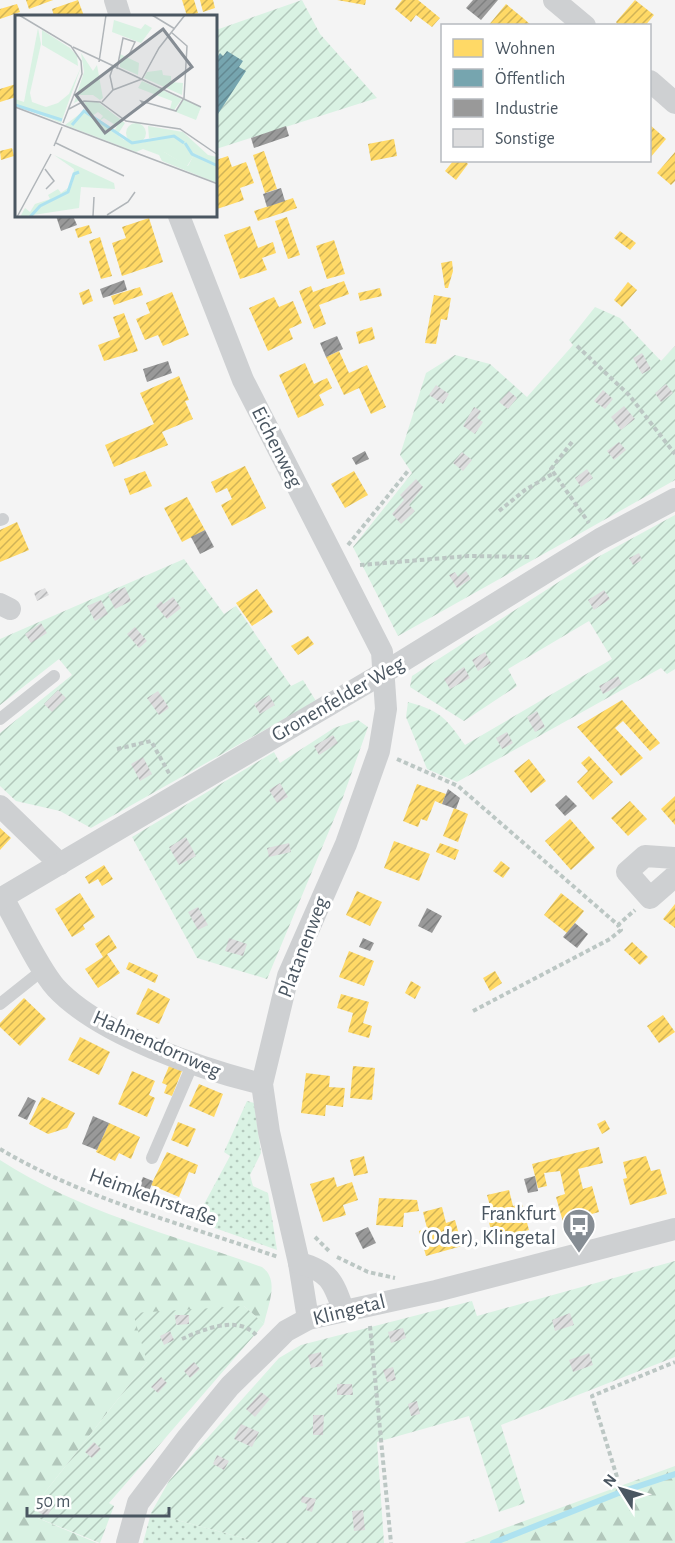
<svg xmlns="http://www.w3.org/2000/svg" width="675" height="1543" font-family="'Alegreya Sans',sans-serif">
	<style>
		.grass { fill: url(#grass-dots) }
		.forest { fill: url(#forest-firs) }
		.garden { fill: url(#garden-furrows) }
		.homes { fill: url(#homes-hatch) }
		.public { fill: url(#public-hatch) }
		.industry { fill: url(#industry-hatch) }
		.lines { fill: none; stroke-linecap: round; stroke-linejoin: round }
		.stream { stroke: #aee2f0; stroke-width: 6 }
		.building { fill: url(#building-hatch) }
		.path { stroke: #bcc7c4; stroke-width: 4; stroke-dasharray: 4.5 3; stroke-linecap: butt }
		.service { stroke: #ced0d2; stroke-width: 12 }
		.minor { stroke: #ced0d2; stroke-width: 22 }
		.labels { text-anchor: middle; dominant-baseline: central; stroke-width: 6; stroke-linejoin: round; paint-order: stroke }
		.street-label { font-size: 21px; fill: #4a5661; stroke: #fff }
		.poi-label { font-size: 21px; fill: #4a5661; stroke: #fff; text-anchor: end }
		.inset-river { fill: none; stroke: #aee2f0; stroke-width: 3 }
		.inset-road { fill: none; stroke: #b0b5b9; stroke-width: 1.5 }
		.view { fill: #868d94; fill-opacity: 0.15; stroke: #868d94; stroke-width: 3 }
		.inset-edge { fill: none; stroke: #4a5661; stroke-width: 3 }
	</style>
	<defs>
		<pattern id="grass-dots" width="8" height="8" patternUnits="userSpaceOnUse" patternTransform="scale(1.5)"><rect width="8" height="8" fill="#d9f2e3"/><path d="M2 2h.1M6 6h.1" fill="none" stroke="#b2c7bb" stroke-width="1.8" stroke-linecap="round"/></pattern>
		<pattern id="forest-firs" width="22" height="20" patternUnits="userSpaceOnUse" patternTransform="scale(1.5)"><rect width="22" height="20" fill="#d9f2e3"/><path d="M5 1l3.5 6h-7zM16 11l3.5 6h-7z" fill="#b2c7bb"/></pattern>
		<pattern id="garden-furrows" width="10" height="10" patternUnits="userSpaceOnUse" patternTransform="scale(1.5)"><rect width="10" height="10" fill="#d9f2e3"/><path d="M-1 1l2-2M0 10L10 0M9 11l2-2" fill="none" stroke="#b2c7bb"/></pattern>
		<pattern id="homes-hatch" width="6" height="6" patternUnits="userSpaceOnUse" patternTransform="scale(1.5)"><rect width="6" height="6" fill="#ffd966"/><path d="M-1 1l2-2M0 6l6-6M5 7l2-2" fill="none" stroke="#d0b357"/></pattern>
		<pattern id="public-hatch" width="6" height="6" patternUnits="userSpaceOnUse" patternTransform="scale(1.5)"><rect width="6" height="6" fill="#76a5af"/><path d="M-1 1l2-2M0 6l6-6M5 7l2-2" fill="none" stroke="#638992"/></pattern>
		<pattern id="industry-hatch" width="6" height="6" patternUnits="userSpaceOnUse" patternTransform="scale(1.5)"><rect width="6" height="6" fill="#999"/><path d="M-1 1l2-2M0 6l6-6M5 7l2-2" fill="none" stroke="#7f8080"/></pattern>
		<pattern id="building-hatch" width="6" height="6" patternUnits="userSpaceOnUse" patternTransform="scale(1.5)"><rect width="6" height="6" fill="#ddddde"/><path d="M-1 1l2-2M0 6l6-6M5 7l2-2" fill="none" stroke="#b5b6b7"/></pattern>
	</defs>
	<rect width="100%" height="100%" fill="#f4f4f4"/>
	<g class="grass">
		<polygon points="247,1101 254,1103 261,1153 250,1175 253,1186 268,1193 277,1250 195,1221 230,1156 224,1152"/>
		<polygon points="151,1513 262,1543 143,1543"/>
	</g>
	<g class="forest">
		<path d="M 0,1160 C 78,1211 175,1236 262,1267 C 280,1280 268,1305 264,1324 L 244,1306 L 147,1362 L 28,1514 L 97,1543 L 0,1543 Z"/>
		<polygon points="675,1466 675,1543 464,1543"/>
	</g>
	<g class="garden">
		<polygon points="302,0 320,34 377,98 216,149 216,30"/>
		<polygon points="595,307 620,318 661,361 675,346 675,480 398,636 353,547 412,473 400,455 426,373 455,355 490,364 527,397 573,345 569,340"/>
		<path d="M 675,515 L 675,669 L 667,674 L 661,668 L 457,782 L 427,769 L 406,717 L 408,702 C 441,711 446,718 465,745 L 612,659 L 589,621 L 508,669 L 517,686 L 464,721 L 410,687 L 412,676 L 596,558 Z"/>
		<polygon points="184,559 224,614 236,606 291,686 303,680 316,701 91,828 60,811 16,801 0,786 0,733 72,675 59,659 0,705 0,639"/>
		<polygon points="358,720 368,727 342,800 267,979 197,958 132,837 274,752 280,763 334,728"/>
		<polygon points="675,1261 675,1357 501,1425 525,1503 499,1512 469,1416 377,1442 384,1543 262,1543 151,1513 169,1481 279,1358 301,1345 472,1301 477,1316"/>
		<polygon points="244,1306 264,1324 109,1503 114,1506 100,1543 28,1514 147,1362 133,1313"/>
	</g>
	<g class="homes">
		<polygon points="26,0 53,0 29,9"/>
		<polygon points="78,0 84,16 54,16 52,9"/>
		<polygon points="182,0 194,0 198,13 187,16"/>
		<polygon points="200,0 213,0 215,8 203,12"/>
		<polygon points="337,0 366,0 365,5"/>
		<polygon points="402,0 418,0 440,18 432,27 416,15 411,22 395,9"/>
		<polygon points="635,0 654,15 645,26 619,26 616,22"/>
		<polygon points="17,4 20,12 0,19 0,9"/>
		<polygon points="506,4 523,18 532,26 488,26"/>
		<polygon points="16,84 16,97 0,102 0,89"/>
		<polygon points="650,125 666,139 650,158"/>
		<polygon points="394,139 397,156 371,161 368,144"/>
		<polygon points="12,148 14,156 1,160 0,151"/>
		<polygon points="264,151 277,189 265,193 253,155"/>
		<polygon points="675,152 675,181 671,185 657,173"/>
		<polygon points="228,156 232,167 246,162 254,183 240,188 244,200 217,209 216,160"/>
		<polygon points="454,160 464,160 468,164 456,180 445,171"/>
		<polygon points="293,198 297,208 258,221 254,211"/>
		<polygon points="287,217 300,255 288,259 275,221"/>
		<polygon points="149,218 163,262 122,276 112,243 126,238 122,227"/>
		<polygon points="89,225 92,233 78,238 75,229"/>
		<polygon points="250,226 258,248 273,242 276,253 262,258 267,270 240,279 224,235"/>
		<polygon points="620,231 636,243 630,250 614,238"/>
		<polygon points="100,237 112,276 101,279 89,241"/>
		<polygon points="334,240 345,274 327,279 316,246"/>
		<polygon points="452,261 453,271 448,288 445,288 441,263"/>
		<polygon points="344,281 349,294 319,305 326,324 314,329 299,291 311,286 313,292"/>
		<polygon points="628,282 637,290 622,307 614,300"/>
		<polygon points="140,287 143,295 114,305 111,296"/>
		<polygon points="380,288 382,296 360,301 358,293"/>
		<polygon points="89,289 93,301 83,305 79,293"/>
		<polygon points="172,292 189,335 163,346 158,335 145,340 136,319 150,313 146,303"/>
		<polygon points="434,295 451,298 447,320 441,319 436,344 425,343"/>
		<polygon points="274,297 279,307 293,301 302,323 289,329 293,339 268,351 249,308"/>
		<polygon points="124,313 138,351 104,361 98,345 120,337 113,317"/>
		<polygon points="372,327 375,339 359,344 356,332"/>
		<polygon points="339,351 349,373 367,365 386,407 371,414 359,388 344,395 326,357"/>
		<polygon points="305,363 314,384 327,378 332,388 319,395 324,405 298,418 279,375"/>
		<polygon points="179,376 189,400 185,401 193,419 162,432 168,445 114,467 105,445 154,424 140,393"/>
		<polygon points="245,466 266,508 232,526 221,505 232,499 227,488 216,493 211,482"/>
		<polygon points="145,471 152,486 130,495 124,479"/>
		<polygon points="354,471 368,495 345,508 331,484"/>
		<polygon points="187,497 205,530 182,542 164,508"/>
		<polygon points="17,522 29,550 0,562 0,530"/>
		<polygon points="257,589 273,612 252,626 236,603"/>
		<polygon points="308,636 314,644 298,655 291,646"/>
		<polygon points="622,700 660,743 650,751 623,721 615,728 643,758 621,776 577,727"/>
		<polygon points="589,756 613,782 593,800 577,782 588,771 581,763"/>
		<polygon points="529,759 546,781 531,793 514,771"/>
		<polygon points="417,784 446,794 442,804 435,801 427,821 421,819 418,827 403,821"/>
		<polygon points="675,796 675,825 661,809"/>
		<polygon points="630,801 647,819 628,836 611,818"/>
		<polygon points="454,808 468,814 458,842 443,836"/>
		<polygon points="570,819 595,848 571,870 545,841"/>
		<polygon points="0,828 11,838 0,850"/>
		<polygon points="394,841 430,854 419,881 384,868"/>
		<polygon points="440,843 459,850 455,860 436,852"/>
		<polygon points="501,861 510,868 503,878 493,871"/>
		<polygon points="104,865 113,879 102,886 98,879 89,884 85,877"/>
		<polygon points="357,891 382,902 370,926 346,915"/>
		<polygon points="80,893 95,917 83,925 85,929 72,937 55,909"/>
		<polygon points="561,893 584,911 567,933 544,915"/>
		<polygon points="675,904 675,928 663,919"/>
		<polygon points="109,935 117,948 107,954 120,973 98,988 85,969 103,957 95,944"/>
		<polygon points="632,942 648,957 640,965 624,950"/>
		<polygon points="349,951 374,961 364,986 339,977"/>
		<polygon points="129,962 158,975 155,983 126,969"/>
		<polygon points="495,971 502,983 490,991 483,978"/>
		<polygon points="411,981 421,987 415,999 405,993"/>
		<polygon points="148,988 170,999 159,1024 136,1014"/>
		<polygon points="341,994 369,1002 363,1023 372,1026 369,1038 348,1032 353,1013 337,1008"/>
		<polygon points="24,998 46,1019 20,1046 0,1027 0,1023"/>
		<polygon points="663,1015 675,1032 659,1043 647,1026"/>
		<polygon points="80,1037 110,1052 99,1075 68,1060"/>
		<polygon points="169,1066 182,1071 172,1096 164,1093 167,1085 162,1083"/>
		<polygon points="353,1066 375,1068 372,1100 350,1098"/>
		<polygon points="132,1071 155,1081 149,1095 155,1098 147,1117 118,1104"/>
		<polygon points="306,1073 330,1076 329,1087 345,1088 343,1107 326,1105 325,1116 301,1113"/>
		<polygon points="199,1084 223,1094 214,1117 189,1106"/>
		<polygon points="42,1097 75,1113 67,1128 48,1134 29,1124"/>
		<polygon points="605,1120 610,1129 602,1134 597,1124"/>
		<polygon points="178,1122 196,1129 188,1147 171,1140"/>
		<polygon points="109,1123 140,1137 131,1159 119,1153 115,1161 96,1152"/>
		<polygon points="599,1147 603,1163 578,1169 583,1189 592,1186 599,1212 563,1222 556,1197 565,1194 560,1171 544,1173 547,1186 538,1188 532,1164"/>
		<polygon points="167,1152 198,1165 195,1174 189,1172 179,1197 151,1185"/>
		<polygon points="364,1156 368,1173 354,1176 350,1160"/>
		<polygon points="646,1156 651,1171 660,1169 667,1194 630,1205 623,1179 627,1178 623,1162"/>
		<polygon points="334,1177 337,1187 352,1182 358,1200 343,1205 346,1215 323,1222 310,1184"/>
		<polygon points="509,1190 513,1206 522,1204 529,1230 493,1239 487,1214 492,1213 487,1195"/>
		<polygon points="379,1198 417,1200 419,1211 404,1213 403,1227 376,1225"/>
		<polygon points="442,1207 446,1223 455,1220 462,1246 426,1256 419,1231 427,1228 423,1212"/>
	</g>
	<polygon class="public" points="227,51 243,61 239,67 246,71 216,117 216,59 220,53 223,56"/>
	<g class="industry">
		<polygon points="473,0 498,0 481,20 466,8"/>
		<polygon points="286,126 289,136 254,148 251,138"/>
		<polygon points="281,188 285,201 267,207 263,194"/>
		<polygon points="56,216 73,216 77,225 61,231"/>
		<polygon points="124,280 127,290 103,298 100,289"/>
		<polygon points="337,336 343,349 326,357 320,343"/>
		<polygon points="168,361 172,373 147,382 143,369"/>
		<polygon points="365,451 369,459 356,465 352,458"/>
		<polygon points="205,530 214,547 200,554 191,537"/>
		<polygon points="448,789 460,798 456,809 442,804"/>
		<polygon points="566,795 577,806 565,816 555,805"/>
		<polygon points="427,908 442,916 432,933 418,926"/>
		<polygon points="575,923 588,934 577,948 563,937"/>
		<polygon points="363,938 374,943 370,951 359,947"/>
		<polygon points="28,1097 36,1101 27,1120 18,1116"/>
		<polygon points="93,1116 109,1123 97,1150 82,1144"/>
		<polygon points="535,1176 538,1191 528,1193 524,1179"/>
		<polygon points="143,1177 153,1181 146,1199 136,1195"/>
		<polygon points="368,1227 376,1243 363,1249 355,1233"/>
	</g>
	<g class="lines">
		<polyline class="stream" points="493,1543 621,1492 675,1474"/>
	</g>
	<g class="building">
		<polygon points="642,353 651,369 642,374 633,358"/>
		<polygon points="666,384 673,393 661,402 655,393"/>
		<polygon points="436,385 449,394 443,404 429,395"/>
		<polygon points="603,390 613,399 605,409 594,401"/>
		<polygon points="509,391 517,398 508,409 499,402"/>
		<polygon points="624,406 635,419 621,430 611,417"/>
		<polygon points="474,407 481,411 477,418 483,422 475,434 463,426"/>
		<polygon points="619,442 626,450 614,460 607,451"/>
		<polygon points="462,452 472,460 463,471 453,463"/>
		<polygon points="587,469 593,478 581,487 575,478"/>
		<polygon points="416,479 423,487 409,505 415,511 401,524 392,514 404,500 400,495"/>
		<polygon points="639,553 642,560 633,565 629,558"/>
		<polygon points="466,571 471,579 457,588 449,575 455,572 458,577"/>
		<polygon points="125,587 131,601 115,609 108,595"/>
		<polygon points="45,588 49,595 37,601 34,593"/>
		<polygon points="604,590 610,599 594,610 588,600"/>
		<polygon points="173,597 181,608 167,619 156,606 161,601 163,604"/>
		<polygon points="101,600 108,614 95,621 87,606"/>
		<polygon points="41,623 47,633 31,643 25,634"/>
		<polygon points="135,627 147,641 139,648 127,634"/>
		<polygon points="485,652 491,663 478,671 472,660"/>
		<polygon points="464,667 470,678 450,689 444,679"/>
		<polygon points="618,676 622,684 603,694 599,686"/>
		<polygon points="58,690 66,698 52,712 44,704"/>
		<polygon points="158,691 169,708 159,715 147,698"/>
		<polygon points="269,695 275,705 260,714 254,704"/>
		<polygon points="537,711 545,727 535,732 527,717"/>
		<polygon points="507,732 513,743 502,749 496,738"/>
		<polygon points="333,735 338,743 319,755 314,746"/>
		<polygon points="143,757 152,774 140,781 131,764"/>
		<polygon points="280,783 288,797 277,803 269,790"/>
		<polygon points="186,837 196,856 179,865 169,847"/>
		<polygon points="289,843 291,852 269,857 267,848"/>
		<polygon points="198,907 208,925 198,930 188,912"/>
		<polygon points="229,938 247,944 243,956 225,951"/>
		<polygon points="570,1313 574,1325 555,1331 552,1320"/>
		<polygon points="175,1315 189,1315 189,1324 176,1325"/>
		<polygon points="403,1328 406,1338 391,1343 388,1332"/>
		<polygon points="170,1331 174,1340 164,1345 160,1336"/>
		<polygon points="321,1352 323,1366 311,1368 308,1355"/>
		<polygon points="589,1353 593,1365 573,1372 569,1360"/>
		<polygon points="194,1362 200,1369 190,1378 184,1371"/>
		<polygon points="393,1367 396,1380 387,1382 383,1370"/>
		<polygon points="161,1377 167,1383 158,1393 151,1387"/>
		<polygon points="337,1384 352,1384 353,1395 337,1395"/>
		<polygon points="261,1392 270,1399 255,1417 246,1409"/>
		<polygon points="417,1401 420,1414 411,1416 408,1404"/>
		<polygon points="313,1415 324,1415 323,1435 313,1435"/>
		<polygon points="241,1424 259,1432 252,1447 234,1439"/>
		<polygon points="94,1442 101,1449 92,1458 85,1452"/>
		<polygon points="217,1455 229,1461 224,1470 213,1464"/>
		<polygon points="302,1496 316,1499 312,1512 306,1510 307,1504 301,1502"/>
		<polygon points="43,1503 52,1508 47,1517 38,1512"/>
		<polygon points="363,1510 365,1530 354,1531 352,1511"/>
	</g>
	<g class="lines">
		<g class="path">
			<polyline points="577,346 629,395 675,454"/>
			<polyline points="572,442 551,469 589,523"/>
			<polyline points="499,511 525,490 554,473"/>
			<polyline points="348,545 408,471"/>
			<polyline points="360,565 469,556 532,557"/>
			<polyline points="117,749 151,741 170,775"/>
			<polyline points="397,759 458,786 618,925 635,910"/>
			<polyline points="473,1011 610,939 621,930 618,925"/>
			<path d="M 0,1149 C 84,1199 186,1225 278,1257"/>
			<polyline points="315,1237 329,1251"/>
			<polyline points="337,1257 368,1272 395,1278"/>
			<polyline points="370,1326 391,1543"/>
			<path d="M 182,1339 C 204,1329 238,1315 256,1335"/>
			<polyline points="617,1477 592,1396 675,1362"/>
		</g>
		<g class="service">
			<polyline points="0,520 3,519"/>
			<polyline points="0,719 54,676"/>
			<polyline points="0,1004 44,969"/>
			<polyline points="152,1158 193,1063"/>
		</g>
		<g class="minor">
			<polyline points="115,0 120,16"/>
			<polyline points="554,0 585,26"/>
			<polyline points="650,81 675,103"/>
			<polyline points="179,216 243,380 382,652 386,709 379,751 346,844 288,976 262,1084 269,1132 299,1263 308,1319"/>
			<polyline points="0,604 10,609"/>
			<polyline points="0,806 60,864"/>
			<polyline points="675,858 645,856 627,872 650,898 675,876"/>
			<path d="M 3,898 C 17,922 39,969 56,988 C 100,1035 201,1069 262,1084"/>
			<polyline points="0,899 385,672 600,539 675,499"/>
			<path d="M 299,1263 C 329,1271 333,1281 343,1309"/>
			<polyline points="127,1543 138,1503 188,1437 230,1386 268,1349 286,1331 308,1319 436,1291 675,1229"/>
		</g>
	</g>
	<defs>
		<g id="bus-pin" transform="scale(1.725)"><path d="M0 17L-7.5 6A9.5 9.5 0 1 1 7.5 6Z" fill="#868d94" stroke="#fff"/><path d="M-5-6H5V4H4V6H2V4H-2V6H-4V4H-5ZM-3.5-4V0h7V-4ZM-3.5 1.2v1.5H-2V1.2ZM2 1.2v1.5H3.5V1.2Z" fill="#fff"/></g>
	</defs>
	<g fill-rule="evenodd">
		<use href="#bus-pin" x="579" y="1225"/>
	</g>
	<g class="labels">
		<g class="street-label">
			<text transform="translate(277 447) rotate(63)">Eichenweg</text>
			<text transform="translate(338 699) rotate(-30)">Gronenfelder Weg</text>
			<text transform="translate(303 947) rotate(-69)">Platanenweg</text>
			<text transform="translate(157 1044) rotate(24)">Hahnendornweg</text>
			<text transform="translate(153 1197) rotate(20)">Heimkehrstraße</text>
			<text transform="translate(349 1310) rotate(-14)">Klingetal</text>
		</g>
		<g class="poi-label">
			<text x="556" y="1213">Frankfurt<tspan x="556" dy="24">(Oder), Klingetal</tspan></text>
		</g>
	</g>
	<g transform="translate(15 15)">
		<rect width="202" height="202" fill="#f4f4f4"/>
		<path d="M 27,15 L 55,33 L 62,41 L 63,51 L 27,30 Z" fill="#d9f2e3"/>
		<path d="M 23,13 L 26,29 L 15,78 L 17,87 L 31,92 L 43,88 L 54,79 L 66,52 L 46,108 L 0,90 L 0,84 L 9,87 ZM 66,38 L 78,56 L 82,50 L 88,83 L 85,85 L 78,80 L 64,80 L 65,85 L 59,88 L 69,57 ZM 70,95 L 109,125 L 125,128 L 149,123 L 149,137 L 173,151 L 179,140 L 202,151 L 202,168 L 147,146 L 144,140 L 128,134 L 121,137 L 50,110 ZM 39,140 L 99,168 L 100,174 L 66,172 L 64,193 L 5,202 L 10,193 L 15,197 L 20,189 L 35,184 L 33,180 L 43,174 L 46,178 L 57,170 L 59,154 Z" fill="#d9f2e3"/>
		<path d="M 99,5 L 126,14 L 130,9 L 137,13 L 126,28 L 97,17 ZM 105,39 L 124,48 L 123,60 L 105,52 ZM 147,55 L 148,60 L 156,61 L 156,67 L 168,68 L 167,80 L 129,63 L 132,57 ZM 127,66 L 167,84 L 159,95 L 155,94 L 157,86 L 123,73 ZM 169,84 L 186,92 L 181,105 L 161,97 ZM 69,87 L 83,87 L 110,108 L 103,119 L 99,116 L 102,111 L 89,103 L 84,106 L 88,101 L 83,97 L 77,101 ZM111 118a10 10 0 1 1 20 0a10 10 0 1 1-20 0ZM 133,111 L 168,117 L 193,140 L 202,142 L 202,150 L 180,139 L 172,151 L 149,137 L 149,122 L 134,123 Z" fill="#d9f2e3"/>
		<path class="inset-river" d="M 0,90 L 47,105M 57,110 L 69,96 L 117,128 L 159,121 L 169,128M 170,128 L 177,139 L 203,151M 15,202 L 25,191 L 53,177 L 59,159 L 64,157"/>
		<path class="inset-road" d="M 4,0 L 56,31 L 66,46 L 67,59 L 48,108M 137,0 L 160,14M 58,32 L 186,92M 84,47 L 91,0M 98,52 L 95,61 L 98,75M 102,54 L 108,23 L 120,27 L 114,40M 127,64 L 144,33 L 170,0M 87,87 L 98,75 L 127,64M 129,90 L 126,86 L 161,96 L 169,83 L 172,31 L 156,17M 0,92 L 203,169M 54,94 L 69,86 L 85,87 L 111,106 L 165,114 L 203,140M 41,128 L 109,161M 39,131 L 47,112M 30,154 L 39,166 L 31,174M 92,200 L 113,187 L 120,177M 78,201 L 79,182M 2,202 L 36,139M 73,202 L 110,202"/>
		<path class="view" d="M 148,14 L 177,52 L 90,118 L 61,80 Z"/>
		<rect width="202" height="202" class="inset-edge"/>
	</g>
	<rect x="441" y="24" width="210" height="138" fill="#ffffff" stroke="#b7bbc0" stroke-width="1.5"/>
	<rect x="453" y="39" width="30" height="18" fill="#ffd966" stroke="#b7bbc0" stroke-width="1.5"/>
	<text x="495" y="54" font-size="18" fill="#4a5661">Wohnen</text>
	<rect x="453" y="69" width="30" height="18" fill="#76a5af" stroke="#b7bbc0" stroke-width="1.5"/>
	<text x="495" y="84" font-size="18" fill="#4a5661">Öffentlich</text>
	<rect x="453" y="99" width="30" height="18" fill="#999999" stroke="#b7bbc0" stroke-width="1.5"/>
	<text x="495" y="114" font-size="18" fill="#4a5661">Industrie</text>
	<rect x="453" y="129" width="30" height="18" fill="#ddddde" stroke="#b7bbc0" stroke-width="1.5"/>
	<text x="495" y="144" font-size="18" fill="#4a5661">Sonstige</text>
	<g transform="translate(621 1489) rotate(307)" stroke="#ffffff" stroke-width="4.5" paint-order="stroke">
	<path d="M0-4.5L10 22L0 15L-10 22Z" fill="#4a5661"/>
	<text y="-9" font-size="16" font-weight="bold" text-anchor="middle" fill="#4a5661">N</text>
	</g>
	<path d="M27 1507v9h142v-9" fill="none" stroke="#4a5661" stroke-width="3"/>
	<text x="36" y="1507" font-size="18" fill="#4a5661" stroke="#ffffff" stroke-width="4.5" paint-order="stroke">50 m</text>
</svg>
